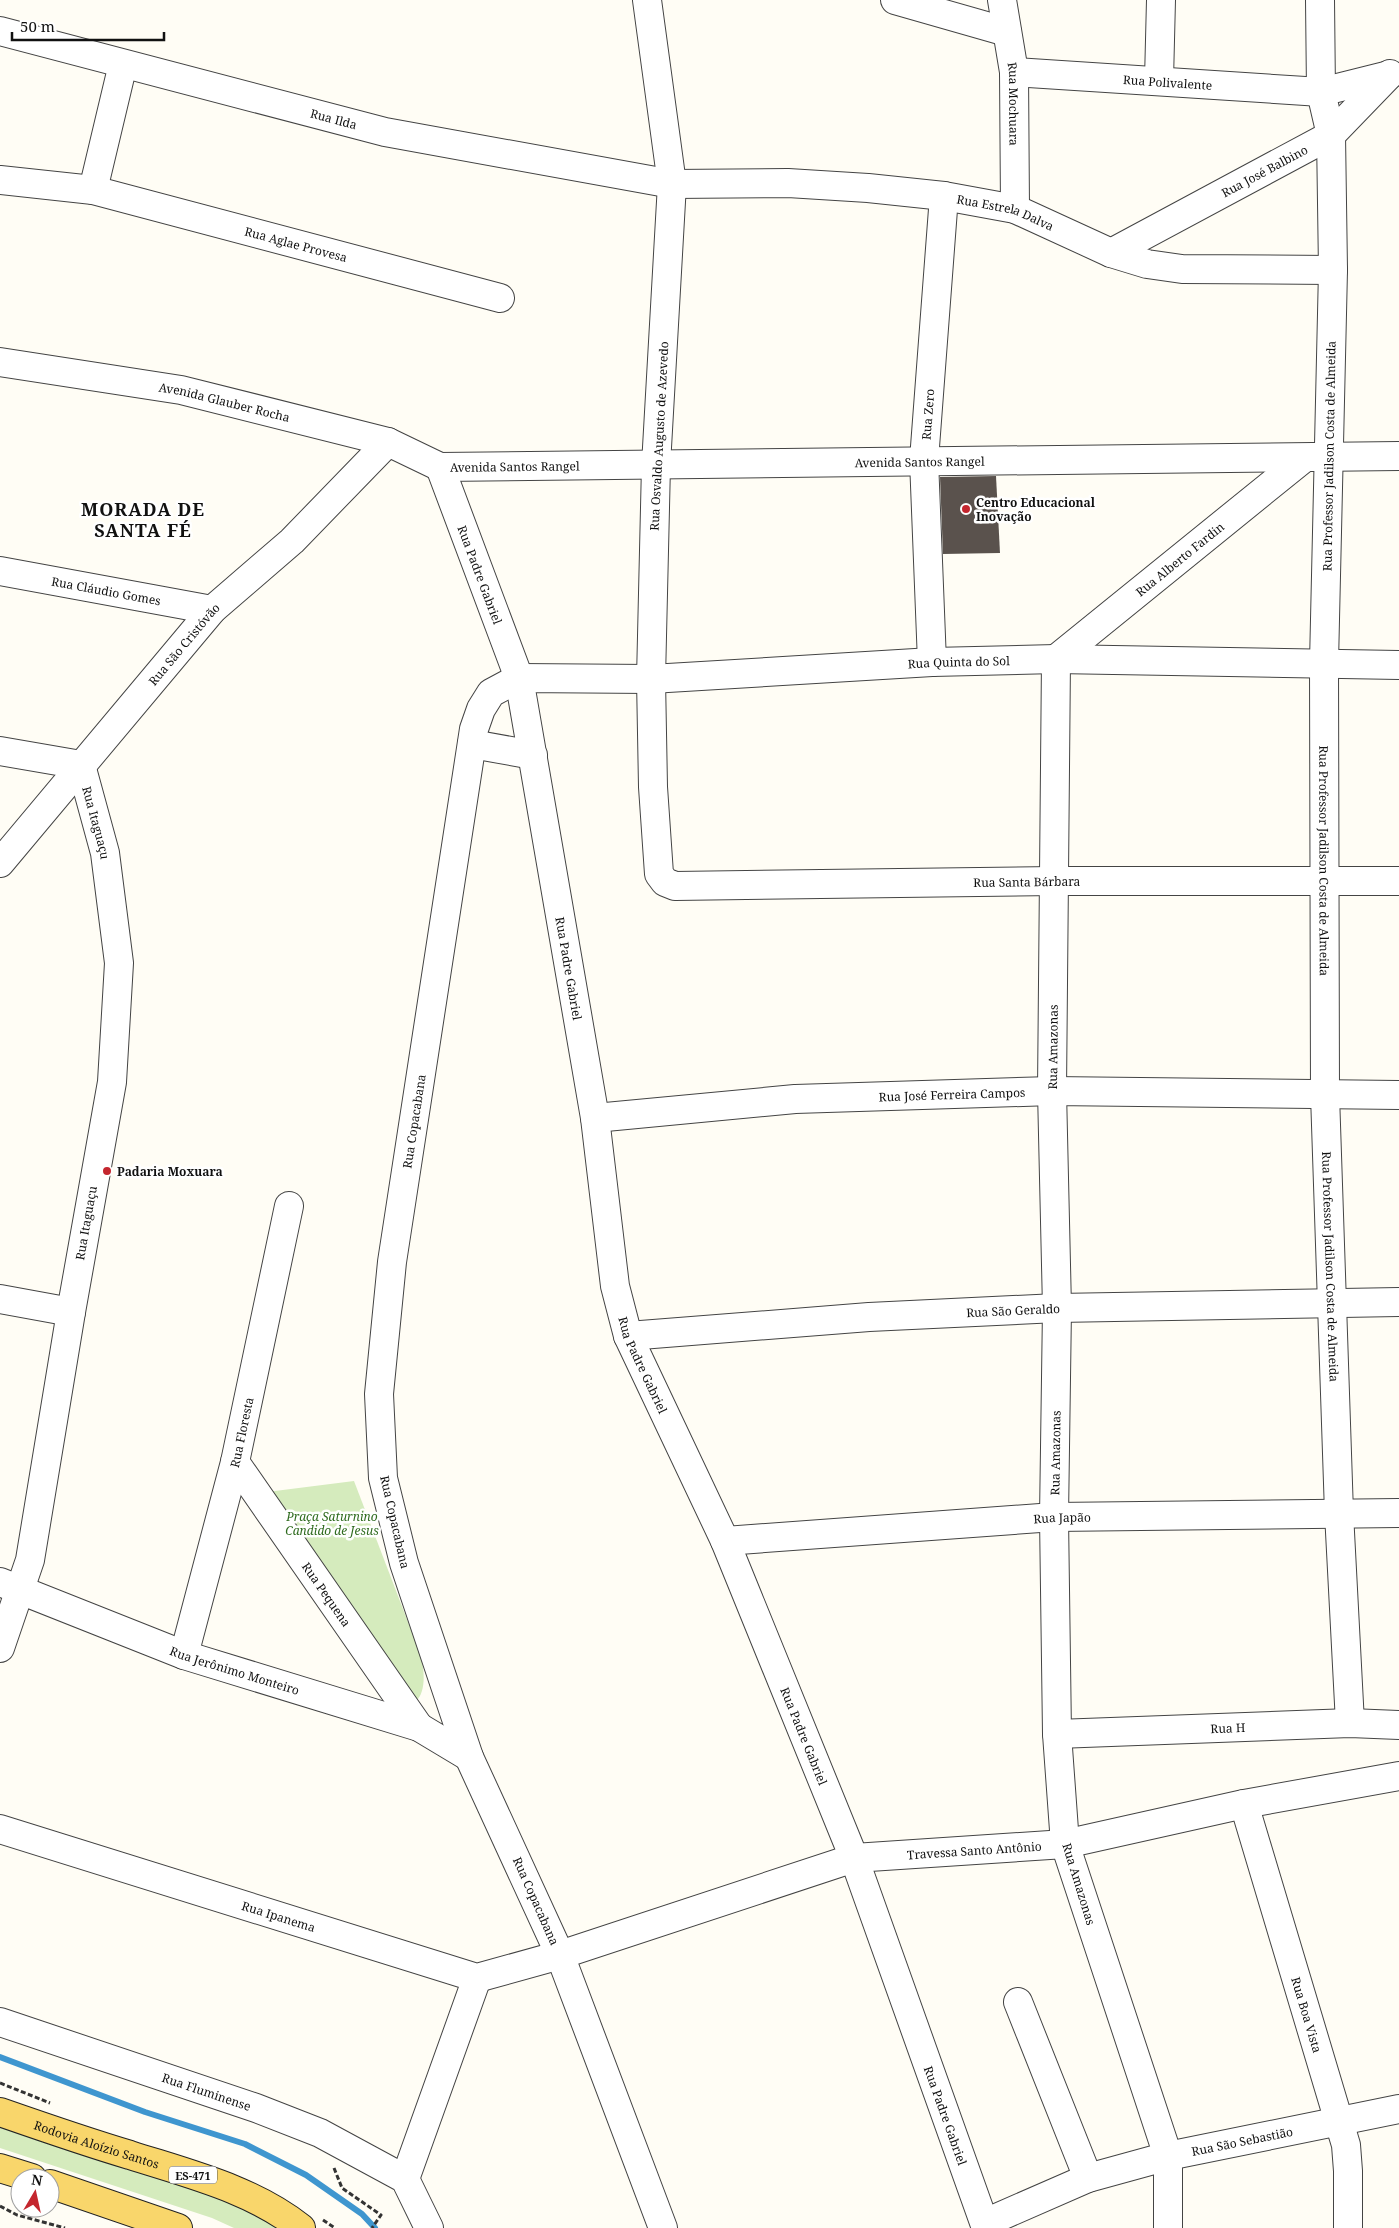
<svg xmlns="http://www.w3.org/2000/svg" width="1399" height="2228" font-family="'Noto Serif',serif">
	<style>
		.green { fill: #d5ebbd }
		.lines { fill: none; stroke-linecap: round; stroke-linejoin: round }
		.stream { stroke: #3f96cf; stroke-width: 6 }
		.building { fill: #5a524d }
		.minor-casing { stroke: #444; stroke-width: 30 }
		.major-casing { stroke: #222; stroke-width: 30 }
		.path { stroke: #333; stroke-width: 3; stroke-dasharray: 5 2.5; stroke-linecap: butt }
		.minor { stroke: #fff; stroke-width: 28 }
		.major { stroke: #f9d66b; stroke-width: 28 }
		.poi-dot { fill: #c4262e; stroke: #fff; stroke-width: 2 }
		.labels { text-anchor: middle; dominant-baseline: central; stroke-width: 5; stroke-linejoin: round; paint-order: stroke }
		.shield { fill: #fff; stroke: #585858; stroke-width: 1 }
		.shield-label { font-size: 11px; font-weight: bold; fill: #111 }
		.street-label { font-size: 12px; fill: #111; stroke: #fff }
		.poi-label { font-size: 12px; font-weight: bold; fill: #111; stroke: #fff; text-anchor: start }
		.park-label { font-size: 12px; font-style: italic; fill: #2f6b1f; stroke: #fff }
		.district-label { font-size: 18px; font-weight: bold; letter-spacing: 1px; fill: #111; stroke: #fff }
	</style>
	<rect width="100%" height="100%" fill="#fffdf5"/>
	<g class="green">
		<path d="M 354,1481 L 421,1656 C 424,1669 427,1692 415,1702 L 267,1492 Z"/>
		<polygon points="0,2122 221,2196 284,2228 234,2228 212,2218 0,2148"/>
	</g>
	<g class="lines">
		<polyline class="stream" points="0,2057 145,2112 245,2144 306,2175 362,2214 375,2228"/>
	</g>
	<polygon class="building" points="996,476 1000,553 943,554 940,477"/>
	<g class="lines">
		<g class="minor-casing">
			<g id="minor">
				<path id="s1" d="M 647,0 L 672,184 L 656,465 L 651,679 L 653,787 L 659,874 L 665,882 L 675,886 L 1055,881 L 1399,881"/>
				<polyline points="895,0 1007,32"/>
				<path id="s2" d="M 1002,0 L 1014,72 L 1015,209"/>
				<path id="s3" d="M 1320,0 L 1321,92 L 1331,135 L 1333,270 L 1324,663 L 1325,1095 L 1339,1513 L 1350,1723"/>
				<path id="s4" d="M 0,31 L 385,132 L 672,184 L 788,183 L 868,188 L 944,196 L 1015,209 L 1111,253 L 1147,264 L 1182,269 L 1333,270"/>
				<path id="s5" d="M 1014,72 L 1321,92 L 1389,75"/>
				<polyline points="1159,80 1161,0"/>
				<polyline points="0,180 93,190 123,64"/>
				<path id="s6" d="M 93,190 L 500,298"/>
				<path id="s7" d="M 1111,253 L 1331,135 L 1390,74"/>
				<path id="s8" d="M 0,362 L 181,390 L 388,442 L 440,467 L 1399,456"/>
				<path id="s9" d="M 440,467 L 519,678 L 595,1118 L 615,1286 L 628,1336 L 725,1541 L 854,1858 L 986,2228"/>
				<path id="s10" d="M 0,571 L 212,610"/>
				<path id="s11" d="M 932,662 L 924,460 L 944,196"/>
				<polyline points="472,744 533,755"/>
				<path id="s12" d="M 0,751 L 81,765 L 105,853 L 119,963 L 112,1082 L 71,1312 L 30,1560 L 0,1648"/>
				<path id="s13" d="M 0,863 L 212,610 L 292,541 L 388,442"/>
				<path id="s14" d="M 595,1118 L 795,1099 L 1052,1091 L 1399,1095"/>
				<polyline points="0,1299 71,1312"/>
				<path id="s15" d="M 628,1336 L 869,1317 L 1057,1308 L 1399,1302"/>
				<path id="s16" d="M 235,1462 L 419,1727"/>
				<path id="s17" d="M 725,1541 L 1054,1517 L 1399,1513"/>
				<path id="s18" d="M 0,1582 L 184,1655 L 419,1727 L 469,1757"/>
				<path id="s19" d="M 184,1655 L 235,1462 L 289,1206"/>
				<path id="s20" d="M 1057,1734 L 1350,1723 L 1399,1725"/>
				<path id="s21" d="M 1244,1804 L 1346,2145 L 1348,2171 L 1348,2228"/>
				<path id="s22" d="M 0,1829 L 477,1978 L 560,1955 L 854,1858 L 1065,1844 L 1244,1804 L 1399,1776"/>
				<polyline points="1018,2002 1088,2178"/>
				<path id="s23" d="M 0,2022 L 256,2108 L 320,2133 L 405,2179 L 429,2228"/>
				<polyline points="405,2179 477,1978"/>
				<path id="s24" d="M 985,2223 L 1088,2178 L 1168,2156 L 1399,2109"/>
				<path id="s25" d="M 663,2228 L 560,1955 L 469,1757 L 404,1563 L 383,1478 L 379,1394 L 392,1262 L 474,729 L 481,709 L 491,693 L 519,678 L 651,679 L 932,662 L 1056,659 L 1399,665"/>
				<path id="s26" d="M 1168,2228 L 1168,2156 L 1065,1844 L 1057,1734 L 1054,1517 L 1057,1308 L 1052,1091 L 1056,659 L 1304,458"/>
			</g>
		</g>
		<g class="major-casing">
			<g id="major">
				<path id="s27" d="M 0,2112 C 43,2127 86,2142 130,2155 C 189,2174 252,2189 301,2228"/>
				<polyline points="0,2168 32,2178"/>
				<polyline points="50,2184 178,2228"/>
			</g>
		</g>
		<g class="path">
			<polyline points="0,2083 50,2103"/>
			<polyline points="334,2168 342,2188 381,2215 372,2228"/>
			<polyline points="0,2206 17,2215 65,2228"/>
			<polyline points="323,2220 335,2228"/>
		</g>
		<use href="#minor" class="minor"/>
		<use href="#major" class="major"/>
	</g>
	<g class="poi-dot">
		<circle cx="966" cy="509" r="5"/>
		<circle cx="107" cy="1171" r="5"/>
	</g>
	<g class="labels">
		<rect class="shield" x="169" y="2166.5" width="48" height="17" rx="4"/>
		<g class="shield-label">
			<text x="193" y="2175">ES-471</text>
		</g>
		<g class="street-label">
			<text stroke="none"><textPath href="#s5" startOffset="154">Rua Polivalente</textPath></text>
			<text stroke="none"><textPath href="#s2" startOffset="105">Rua Mochuara</textPath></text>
			<text stroke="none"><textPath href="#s4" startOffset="345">Rua Ilda</textPath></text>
			<text stroke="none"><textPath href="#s7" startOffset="174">Rua José Balbino</textPath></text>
			<text stroke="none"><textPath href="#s4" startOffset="1026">Rua Estrela Dalva</textPath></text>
			<text stroke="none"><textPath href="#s6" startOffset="210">Rua Aglae Provesa</textPath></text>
			<text stroke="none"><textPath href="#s8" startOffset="228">Avenida Glauber Rocha</textPath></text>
			<text stroke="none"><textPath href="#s11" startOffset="248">Rua Zero</textPath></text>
			<text transform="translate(659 436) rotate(-87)">Rua Osvaldo Augusto de Azevedo</text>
			<text transform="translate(1329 456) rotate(-89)">Rua Professor Jadilson Costa de Almeida</text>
			<text stroke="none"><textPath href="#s8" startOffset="934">Avenida Santos Rangel</textPath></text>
			<text stroke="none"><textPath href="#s8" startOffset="529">Avenida Santos Rangel</textPath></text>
			<text stroke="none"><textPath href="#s26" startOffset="1745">Rua Alberto Fardin</textPath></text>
			<text stroke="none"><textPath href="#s9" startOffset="115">Rua Padre Gabriel</textPath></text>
			<text stroke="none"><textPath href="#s10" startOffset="108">Rua Cláudio Gomes</textPath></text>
			<text stroke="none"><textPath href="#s13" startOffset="286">Rua São Cristóvão</textPath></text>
			<text stroke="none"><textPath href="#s25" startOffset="2070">Rua Quinta do Sol</textPath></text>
			<text stroke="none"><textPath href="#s12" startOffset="142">Rua Itaguaçu</textPath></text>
			<text stroke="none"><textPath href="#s3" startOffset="862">Rua Professor Jadilson Costa de Almeida</textPath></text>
			<text stroke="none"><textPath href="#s1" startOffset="1249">Rua Santa Bárbara</textPath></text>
			<text stroke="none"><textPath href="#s9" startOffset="520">Rua Padre Gabriel</textPath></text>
			<text stroke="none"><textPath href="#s26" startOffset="1198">Rua Amazonas</textPath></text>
			<text stroke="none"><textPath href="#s14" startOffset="358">Rua José Ferreira Campos</textPath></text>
			<text stroke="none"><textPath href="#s25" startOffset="1161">Rua Copacabana</textPath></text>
			<text transform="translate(86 1223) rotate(-80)">Rua Itaguaçu</text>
			<text stroke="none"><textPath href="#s3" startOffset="1268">Rua Professor Jadilson Costa de Almeida</textPath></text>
			<text stroke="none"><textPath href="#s15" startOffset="386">Rua São Geraldo</textPath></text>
			<text stroke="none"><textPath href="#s9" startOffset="925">Rua Padre Gabriel</textPath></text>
			<text stroke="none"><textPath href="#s19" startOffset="230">Rua Floresta</textPath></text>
			<text stroke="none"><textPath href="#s26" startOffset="792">Rua Amazonas</textPath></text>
			<text stroke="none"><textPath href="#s17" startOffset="338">Rua Japão</textPath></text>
			<text transform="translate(395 1522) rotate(77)">Rua Copacabana</text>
			<text stroke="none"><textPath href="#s16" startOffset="161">Rua Pequena</textPath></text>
			<text stroke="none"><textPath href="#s18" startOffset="251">Rua Jerônimo Monteiro</textPath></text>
			<text stroke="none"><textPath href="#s20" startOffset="171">Rua H</textPath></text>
			<text stroke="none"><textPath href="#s9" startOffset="1330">Rua Padre Gabriel</textPath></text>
			<text stroke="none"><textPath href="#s22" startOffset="1016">Travessa Santo Antônio</textPath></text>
			<text transform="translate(1079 1884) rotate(73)">Rua Amazonas</text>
			<text transform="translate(536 1901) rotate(66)">Rua Copacabana</text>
			<text stroke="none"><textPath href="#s22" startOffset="292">Rua Ipanema</textPath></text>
			<text stroke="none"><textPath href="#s21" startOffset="220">Rua Boa Vista</textPath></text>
			<text stroke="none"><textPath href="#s23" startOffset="218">Rua Fluminense</textPath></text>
			<text stroke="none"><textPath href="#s9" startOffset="1735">Rua Padre Gabriel</textPath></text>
			<text stroke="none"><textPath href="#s24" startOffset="271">Rua São Sebastião</textPath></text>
			<text stroke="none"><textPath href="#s27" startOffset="102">Rodovia Aloízio Santos</textPath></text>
		</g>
		<g class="poi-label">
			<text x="976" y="502">Centro Educacional<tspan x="976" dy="14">Inovação</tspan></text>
			<text x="117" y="1171">Padaria Moxuara</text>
		</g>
		<g class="park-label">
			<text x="332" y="1516">Praça Saturnino<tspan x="332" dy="14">Candido de Jesus</tspan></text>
		</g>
		<g class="district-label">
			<text x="143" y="509">MORADA DE<tspan x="143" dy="21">SANTA FÉ</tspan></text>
		</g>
	</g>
	<g transform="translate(35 2193) rotate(9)"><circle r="24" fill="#ffffff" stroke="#a0a0a0"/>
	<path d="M0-4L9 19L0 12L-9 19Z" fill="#c4262e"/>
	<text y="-8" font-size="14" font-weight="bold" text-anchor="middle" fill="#111111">N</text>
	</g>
	<path d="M12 32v8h152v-8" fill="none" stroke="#111111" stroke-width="2.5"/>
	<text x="20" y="32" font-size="15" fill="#111111" stroke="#ffffff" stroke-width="4" paint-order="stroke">50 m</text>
</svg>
